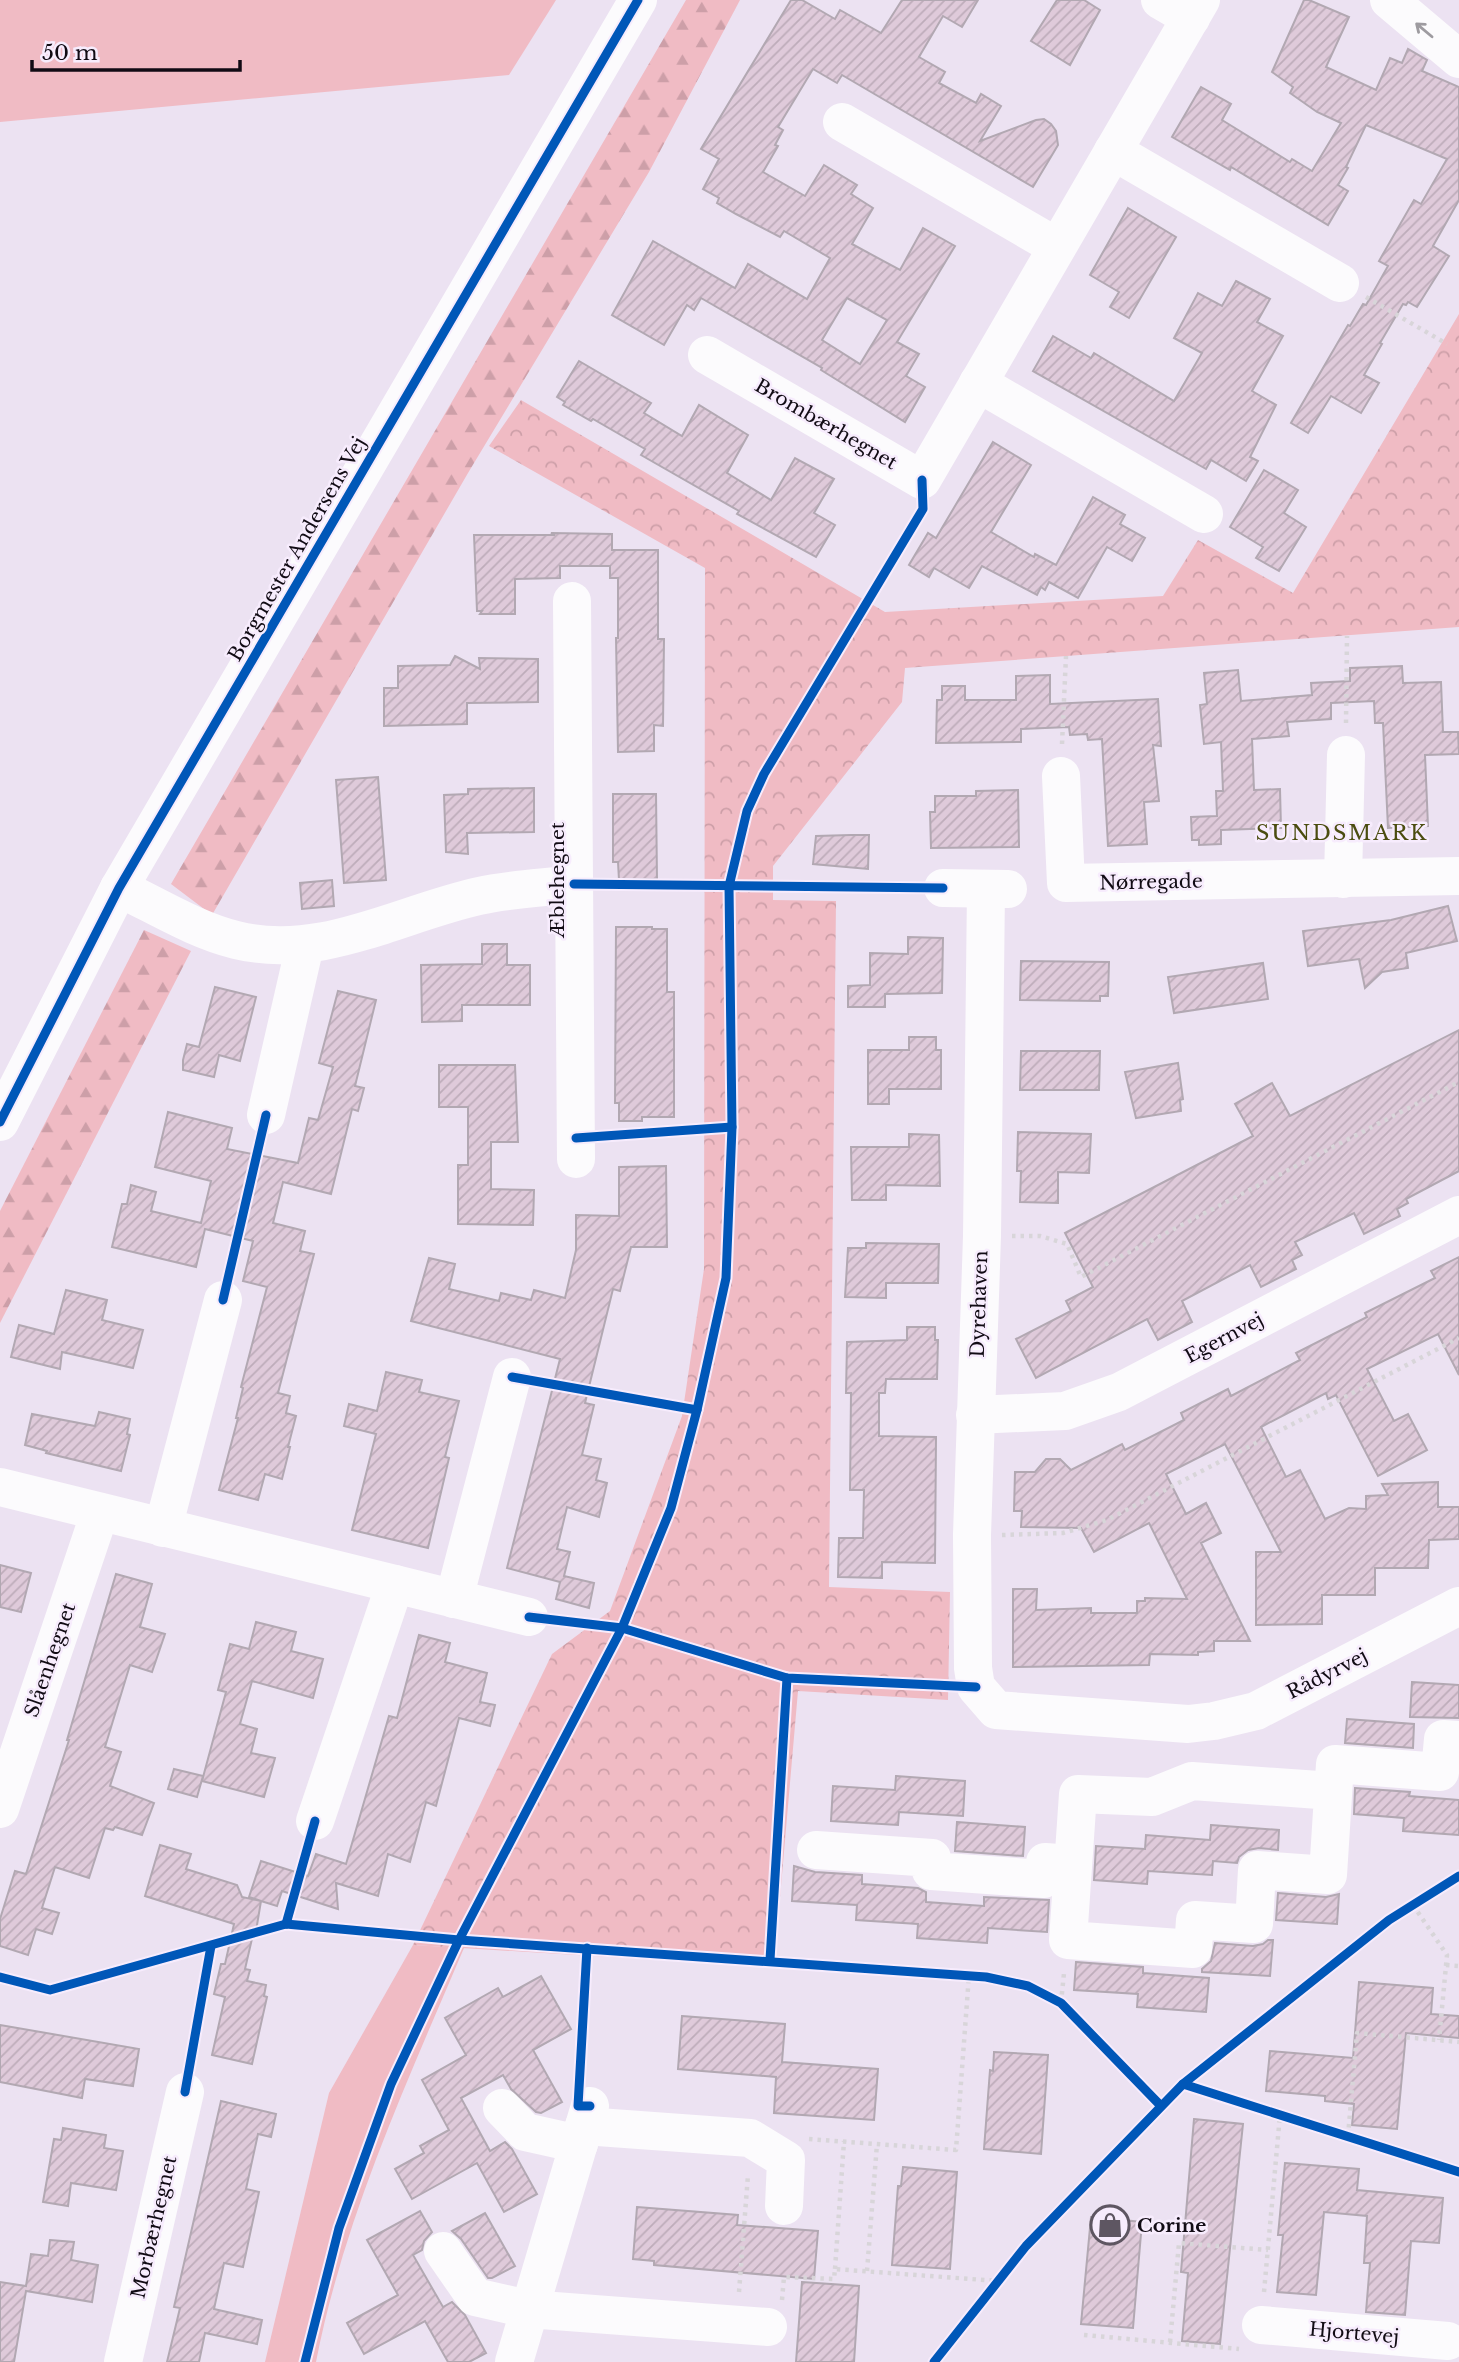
<svg xmlns="http://www.w3.org/2000/svg" width="1459" height="2362" font-family="'Libre Baskerville',serif">
	<style>
		.green { fill: #f0bbc4 }
		.forest { fill: url(#forest-firs) }
		.park { fill: url(#park-crowns) }
		.building { fill: url(#building-hatch); stroke: #b2a8b2; stroke-width: 2; fill-rule: evenodd }
		.lines { fill: none; stroke-linecap: round; stroke-linejoin: round }
		.path { stroke: #d8d5d9; stroke-width: 4.5; stroke-dasharray: 3.5 5; stroke-linecap: butt }
		.minor { stroke: #fcfbfd; stroke-width: 38 }
		.cycleway-casing { stroke: #f7ecfd; stroke-width: 13 }
		.cycleway { stroke: #0057b8; stroke-width: 9 }
		.oneway { stroke: #9e9ba0 }
		.labels { text-anchor: middle; dominant-baseline: central; stroke-width: 5; stroke-linejoin: round; paint-order: stroke }
		.street-label { font-size: 19px; fill: #110b14; stroke: #f7ecfd }
		.poi-label { font-size: 19px; font-weight: bold; fill: #110b14; stroke: #f7ecfd; text-anchor: start }
		.neighbourhood-label { font-size: 21px; letter-spacing: 2px; fill: #4b4d10; stroke: #f7ecfd }
	</style>
	<defs>
		<pattern id="forest-firs" width="22" height="20" patternUnits="userSpaceOnUse" patternTransform="scale(1.75)"><rect width="22" height="20" fill="#f0bbc4"/><path d="M5 1l3.5 6h-7zM16 11l3.5 6h-7z" fill="#cd9fa8"/></pattern>
		<pattern id="park-crowns" width="20" height="18" patternUnits="userSpaceOnUse" patternTransform="scale(1.75)"><rect width="20" height="18" fill="#f0bbc4"/><path d="M2 6a3 3 0 1 1 6 0M12 15a3 3 0 1 1 6 0" fill="none" stroke="#cd9fa8"/></pattern>
		<pattern id="building-hatch" width="6" height="6" patternUnits="userSpaceOnUse" patternTransform="scale(1.75)"><rect width="6" height="6" fill="#dfcada"/><path d="M-1 1l2-2M0 6l6-6M5 7l2-2" fill="none" stroke="#beacba"/></pattern>
	</defs>
	<rect width="100%" height="100%" fill="#ece2f2"/>
	<g class="green">
		<polygon points="0,0 556,0 509,75 0,122"/>
		<path d="M 413,1945 L 464,1948 C 407,2082 344,2218 316,2362 L 265,2362 L 329,2093 Z"/>
	</g>
	<g class="forest">
		<polygon points="686,0 740,0 649,172 468,473 212,915 171,884"/>
		<polygon points="144,930 191,951 0,1323 0,1211"/>
	</g>
	<polygon class="park" points="1459,314 1459,627 905,668 902,702 773,866 773,900 836,901 829,1587 950,1592 948,1700 798,1691 774,1967 413,1945 552,1654 610,1611 682,1416 704,1269 705,568 489,446 521,400 885,612 1163,596 1198,540 1293,593"/>
	<g class="building">
		<path d="M 791,0 L 802,0 L 835,19 L 840,10 L 881,33 L 902,0 L 978,0 L 962,27 L 943,16 L 919,57 L 945,72 L 939,83 L 976,103 L 981,94 L 1001,106 L 980,141 L 1036,120 L 1044,119 L 1051,124 L 1056,131 L 1058,145 L 1033,187 L 842,75 L 837,83 L 813,69 L 778,127 L 783,130 L 775,145 L 778,146 L 763,172 L 805,196 L 824,165 L 857,185 L 851,194 L 873,208 L 852,244 L 900,270 L 923,228 L 955,246 L 897,342 L 919,354 L 906,376 L 925,387 L 905,422 L 821,370 L 822,368 L 701,298 L 694,310 L 687,305 L 664,345 L 612,315 L 653,241 L 735,288 L 748,264 L 807,299 L 830,258 L 784,231 L 780,237 L 736,214 L 717,203 L 719,198 L 703,189 L 719,159 L 701,149 ZM 847,298 L 887,320 L 860,364 L 822,340 Z"/>
		<polygon points="1057,0 1084,0 1100,10 1070,65 1031,41"/>
		<polygon points="1304,0 1309,0 1349,17 1326,67 1376,90 1390,58 1402,63 1408,49 1427,60 1422,71 1459,87 1459,200 1433,246 1449,256 1417,307 1408,302 1406,305 1403,304 1380,343 1382,344 1364,375 1379,383 1361,413 1331,396 1308,433 1291,423 1348,325 1350,326 1363,304 1366,305 1388,266 1379,261 1414,200 1421,204 1447,159 1366,125 1346,167 1348,168 1338,185 1348,191 1328,225 1231,167 1230,170 1172,137 1201,87 1231,104 1222,120 1290,162 1292,159 1312,171 1341,123 1317,112 1290,93 1293,87 1272,72"/>
		<polygon points="1128,208 1176,237 1129,318 1110,307 1119,292 1090,275"/>
		<polygon points="1236,281 1270,299 1257,322 1283,336 1252,391 1276,405 1250,457 1258,461 1246,481 1211,460 1206,469 1033,371 1053,336 1091,358 1094,353 1174,401 1202,353 1174,338 1198,293 1222,306"/>
		<polygon points="579,361 651,403 644,413 682,436 699,405 748,435 727,473 771,500 795,458 834,479 814,513 835,525 816,557 737,514 739,511 641,455 645,449 593,419 591,421 563,405 565,402 557,397"/>
		<polygon points="993,442 1031,465 991,532 1034,557 1035,554 1056,565 1093,497 1125,515 1120,524 1145,538 1132,561 1107,547 1078,598 1049,582 1045,590 1041,587 1037,595 982,566 969,588 934,568 929,577 909,565 928,533 936,538"/>
		<polygon points="1264,470 1298,490 1284,513 1306,527 1279,571 1256,558 1263,547 1230,527"/>
		<polygon points="551,533 612,534 612,550 658,550 658,639 664,639 663,726 654,725 654,751 618,752 616,638 618,638 618,578 610,578 610,566 560,566 560,578 515,579 515,614 480,614 482,611 477,611 474,535 555,535"/>
		<polygon points="455,656 480,669 479,658 538,659 538,702 467,703 467,724 384,726 384,688 398,688 398,666 450,665"/>
		<polygon points="1402,666 1403,683 1441,682 1443,732 1458,732 1459,754 1425,755 1428,826 1388,828 1383,723 1375,723 1374,701 1331,703 1331,719 1287,722 1289,736 1252,739 1254,790 1280,789 1281,828 1221,830 1221,844 1199,845 1199,840 1192,840 1191,817 1217,816 1216,791 1223,791 1221,742 1204,744 1200,705 1207,704 1204,673 1238,670 1241,701 1312,695 1311,683 1350,681 1350,668"/>
		<polygon points="1050,675 1050,704 1158,699 1161,746 1153,745 1159,801 1144,802 1147,844 1108,846 1102,739 1088,740 1087,734 1070,735 1069,727 1021,729 1021,742 936,743 937,700 942,700 942,686 965,686 965,700 1016,700 1016,676"/>
		<polygon points="378,777 386,880 344,883 336,780"/>
		<polygon points="534,788 534,832 467,833 468,854 446,852 444,795 468,794 468,789"/>
		<polygon points="1018,790 1019,847 931,848 930,812 935,812 935,796 976,796 976,791"/>
		<polygon points="613,794 656,794 657,879 619,880 618,862 613,862"/>
		<polygon points="851,835 869,835 868,869 813,864 816,836"/>
		<polygon points="332,880 334,906 302,909 300,883"/>
		<polygon points="1448,906 1457,941 1406,953 1408,968 1382,972 1365,988 1359,959 1308,966 1303,931 1391,920"/>
		<polygon points="616,927 652,927 652,929 667,929 667,992 674,992 674,1117 642,1117 642,1121 619,1121 619,1103 615,1103"/>
		<polygon points="908,937 943,938 942,993 885,994 885,1007 848,1007 848,986 870,985 870,953 908,954"/>
		<polygon points="482,944 507,944 507,965 530,965 530,1005 462,1005 462,1021 422,1022 421,965 482,964"/>
		<polygon points="1021,961 1109,962 1108,996 1100,996 1100,1001 1020,1000"/>
		<polygon points="1263,963 1268,999 1174,1013 1168,977"/>
		<polygon points="215,987 256,997 240,1061 219,1055 214,1077 183,1070 183,1060 187,1044 199,1047"/>
		<polygon points="338,991 376,1000 355,1086 364,1088 358,1111 352,1109 331,1194 283,1182 273,1223 305,1231 300,1251 314,1254 278,1393 290,1396 286,1413 296,1416 288,1447 290,1447 282,1479 265,1474 258,1500 219,1490 238,1418 236,1418 243,1388 241,1387 267,1287 243,1281 253,1241 205,1229 196,1267 112,1247 122,1204 127,1204 131,1185 156,1192 151,1211 201,1223 211,1181 155,1167 168,1112 232,1128 227,1149 298,1163 309,1118 318,1120 333,1067 319,1063"/>
		<polygon points="1459,1030 1459,1171 1406,1199 1408,1203 1397,1209 1400,1216 1364,1234 1354,1213 1295,1242 1302,1255 1292,1260 1296,1269 1261,1287 1250,1265 1182,1301 1192,1322 1158,1340 1147,1319 1036,1378 1016,1339 1071,1311 1066,1301 1093,1287 1065,1233 1253,1136 1235,1104 1272,1083 1290,1116"/>
		<polygon points="909,1037 936,1037 936,1050 941,1050 941,1089 889,1089 889,1104 868,1104 868,1050 909,1050"/>
		<polygon points="1021,1051 1100,1051 1099,1090 1020,1090"/>
		<polygon points="1178,1063 1183,1099 1180,1100 1181,1111 1136,1118 1125,1072"/>
		<polygon points="439,1065 515,1065 518,1142 491,1142 491,1189 534,1190 533,1225 458,1224 458,1165 468,1165 468,1107 439,1107"/>
		<polygon points="1018,1132 1091,1134 1089,1173 1058,1172 1058,1203 1020,1202 1021,1171 1017,1171"/>
		<polygon points="909,1134 939,1135 940,1186 886,1185 886,1200 852,1200 851,1147 909,1147"/>
		<polygon points="666,1166 667,1247 631,1247 620,1291 613,1289 585,1403 594,1405 582,1455 601,1459 596,1480 607,1483 599,1517 567,1507 557,1549 570,1552 564,1576 594,1583 589,1608 556,1599 560,1582 507,1568 560,1359 411,1321 429,1258 455,1264 449,1289 499,1301 501,1293 531,1300 534,1290 565,1298 576,1250 576,1215 619,1216 619,1167"/>
		<polygon points="866,1243 939,1244 938,1283 886,1283 886,1298 845,1297 848,1248 866,1248"/>
		<polygon points="1459,1257 1459,1375 1438,1334 1367,1369 1394,1421 1408,1414 1427,1450 1378,1476 1336,1395 1328,1399 1326,1393 1261,1427 1286,1477 1300,1470 1325,1519 1349,1508 1366,1509 1366,1496 1388,1495 1382,1484 1438,1482 1438,1507 1459,1507 1459,1539 1429,1540 1428,1568 1375,1568 1375,1595 1322,1595 1322,1624 1256,1625 1256,1552 1281,1552 1225,1444 1166,1474 1186,1514 1206,1503 1221,1533 1201,1543 1250,1641 1214,1641 1214,1651 1198,1652 1198,1655 1150,1654 1149,1665 1013,1667 1013,1589 1037,1589 1036,1610 1091,1608 1091,1613 1137,1613 1137,1601 1145,1601 1145,1598 1187,1599 1149,1523 1094,1552 1081,1528 1021,1527 1022,1511 1014,1511 1015,1472 1035,1472 1046,1459 1060,1459 1071,1470 1122,1444 1125,1450 1184,1420 1181,1413 1228,1389 1231,1396 1300,1360 1296,1353 1367,1317 1365,1313 1435,1278 1431,1271"/>
		<polygon points="66,1290 107,1300 102,1320 143,1330 133,1368 62,1352 60,1369 11,1357 19,1325 54,1334"/>
		<polygon points="907,1327 935,1327 935,1340 938,1340 937,1379 886,1379 885,1393 879,1393 879,1436 936,1437 935,1563 882,1562 882,1578 838,1577 839,1538 863,1538 864,1490 850,1490 851,1393 846,1393 847,1342 907,1340"/>
		<polygon points="386,1372 422,1380 419,1392 459,1401 445,1457 449,1458 428,1548 352,1530 376,1434 344,1426 349,1404 377,1411"/>
		<polygon points="99,1412 130,1419 127,1434 130,1435 121,1471 46,1453 47,1451 25,1445 32,1414 95,1426"/>
		<polygon points="0,1565 31,1573 21,1612 0,1607"/>
		<polygon points="116,1574 152,1584 140,1627 165,1634 152,1672 130,1665 105,1747 121,1752 110,1786 154,1803 142,1835 115,1827 113,1830 105,1828 89,1878 55,1867 42,1908 59,1913 52,1934 36,1929 28,1955 0,1946 0,1919 15,1871 26,1874 69,1740 67,1740"/>
		<polygon points="256,1622 296,1632 291,1651 323,1659 313,1698 252,1681 240,1724 257,1729 251,1753 275,1758 264,1797 202,1781 226,1692 218,1690 230,1644 249,1649"/>
		<polygon points="419,1635 450,1643 445,1662 487,1673 480,1702 495,1705 490,1726 459,1718 436,1806 426,1802 410,1862 388,1854 378,1896 336,1883 338,1909 282,1891 277,1906 261,1901 256,1931 254,1930 245,1969 250,1970 247,1981 266,1985 264,1996 267,1997 252,2064 212,2055 225,1997 214,1994 221,1964 225,1964 234,1924 145,1896 160,1845 191,1854 186,1869 237,1885 242,1897 261,1901 249,1897 261,1861 308,1876 316,1854 346,1864 389,1716 397,1718"/>
		<polygon points="1412,1682 1459,1685 1459,1718 1410,1717"/>
		<polygon points="1347,1719 1414,1724 1413,1748 1345,1743"/>
		<polygon points="174,1769 203,1776 197,1797 168,1789"/>
		<polygon points="896,1776 965,1781 963,1816 899,1812 898,1825 831,1821 833,1786 895,1790"/>
		<polygon points="1355,1788 1410,1792 1409,1796 1459,1800 1459,1835 1403,1831 1404,1818 1354,1814"/>
		<polygon points="957,1822 1025,1827 1023,1856 955,1851"/>
		<polygon points="1211,1825 1279,1830 1278,1850 1259,1848 1248,1850 1239,1857 1237,1863 1213,1861 1212,1875 1148,1871 1147,1884 1094,1880 1096,1846 1145,1849 1146,1835 1210,1840"/>
		<polygon points="794,1866 815,1872 862,1875 862,1884 918,1888 926,1892 926,1902 984,1906 984,1897 1049,1900 1047,1932 988,1928 987,1943 917,1938 918,1924 856,1920 857,1905 792,1901"/>
		<polygon points="1278,1893 1326,1897 1339,1894 1337,1924 1276,1920"/>
		<polygon points="1268,1940 1273,1940 1270,1976 1202,1972 1202,1969 1211,1961 1215,1943 1253,1946 1263,1944"/>
		<polygon points="1076,1962 1143,1967 1143,1973 1209,1978 1206,2012 1137,2007 1138,1994 1074,1990"/>
		<polygon points="541,1976 571,2029 533,2050 562,2102 541,2113 536,2112 511,2089 503,2075 461,2098 490,2151 505,2142 512,2149 537,2194 504,2212 477,2163 412,2199 395,2169 424,2153 420,2146 449,2130 422,2080 466,2055 445,2018 498,1988 503,1997"/>
		<polygon points="1359,1982 1433,1988 1431,2014 1459,2016 1459,2038 1406,2033 1397,2129 1352,2125 1354,2104 1325,2101 1325,2096 1266,2091 1270,2051 1353,2058"/>
		<polygon points="682,2016 785,2024 782,2062 878,2069 874,2120 774,2113 776,2077 678,2069"/>
		<polygon points="0,2025 139,2049 133,2086 85,2079 82,2098 0,2082"/>
		<polygon points="994,2052 1048,2055 1041,2154 984,2149 990,2070 993,2071"/>
		<polygon points="221,2101 276,2114 271,2137 258,2134 246,2189 259,2192 243,2267 224,2263 214,2309 262,2320 257,2344 205,2333 199,2362 167,2362 180,2308 174,2307"/>
		<polygon points="1194,2119 1243,2124 1220,2344 1182,2341 1188,2273 1181,2272"/>
		<polygon points="63,2128 106,2135 104,2148 123,2151 116,2190 71,2183 68,2206 43,2202 54,2139 61,2140"/>
		<polygon points="1285,2163 1359,2169 1357,2190 1443,2198 1439,2243 1411,2241 1405,2315 1366,2312 1370,2263 1364,2263 1367,2216 1324,2212 1316,2295 1277,2292 1283,2235 1278,2235"/>
		<polygon points="903,2167 957,2172 950,2269 892,2265 898,2186 901,2186"/>
		<polygon points="637,2207 738,2215 737,2225 818,2231 814,2279 654,2265 654,2261 633,2259"/>
		<polygon points="420,2211 432,2232 424,2241 422,2250 413,2255 443,2307 452,2302 465,2315 486,2353 469,2362 448,2362 425,2321 364,2354 347,2323 398,2295 367,2240"/>
		<polygon points="485,2213 515,2266 492,2278 488,2278 461,2239 452,2231"/>
		<polygon points="1091,2217 1142,2222 1133,2328 1081,2324"/>
		<polygon points="50,2240 74,2242 71,2260 98,2265 92,2302 26,2291 14,2362 0,2362 0,2282 26,2286 31,2254 48,2256"/>
		<polygon points="802,2282 859,2286 854,2362 796,2362"/>
	</g>
	<g class="lines">
		<g class="path">
			<polyline points="1366,297 1447,344"/>
			<polyline points="1346,723 1347,636"/>
			<polyline points="1062,744 1066,656"/>
			<polyline points="1012,1236 1040,1236 1067,1244 1081,1277 1459,1082"/>
			<polyline points="1002,1535 1063,1533 1107,1520 1459,1338"/>
			<polyline points="1413,1905 1447,1955 1439,2040"/>
			<polyline points="1446,1965 1459,1966"/>
			<polyline points="1061,2003 1064,1973"/>
			<polyline points="1348,2136 1357,2033 1459,2042"/>
			<polyline points="809,2139 956,2150 969,1975"/>
			<polyline points="835,2269 844,2141"/>
			<polyline points="867,2271 877,2144"/>
			<polyline points="739,2292 748,2175"/>
			<polyline points="1264,2292 1280,2115"/>
			<polyline points="782,2300 784,2277 834,2279 835,2269 998,2281"/>
			<polyline points="1084,2335 1239,2349"/>
			<polyline points="1170,2342 1179,2243 1268,2250"/>
		</g>
		<g class="minor">
			<polyline points="1160,0 1191,18"/>
			<polyline points="1389,0 1459,59"/>
			<polyline points="842,122 1057,247"/>
			<polyline points="1113,151 1340,283"/>
			<polyline points="707,355 922,480 1201,0"/>
			<polyline points="978,383 1204,514"/>
			<polyline points="572,601 576,1159"/>
			<polyline points="1061,776 1066,883 1459,876"/>
			<polyline points="1343,879 1346,755"/>
			<path d="M 119,888 C 157,906 195,930 236,940 C 321,961 398,914 479,896 C 509,889 543,888 574,884"/>
			<polyline points="943,888 1008,889"/>
			<polyline points="986,889 982,1236 972,1535 973,1668 976,1687 996,1710 1188,1724 1214,1721 1256,1711 1459,1606"/>
			<polyline points="266,1115 305,945"/>
			<polyline points="0,1122 119,888 638,0"/>
			<polyline points="975,1415 1065,1411 1119,1392 1459,1215"/>
			<polyline points="0,1487 529,1617"/>
			<polyline points="163,1528 223,1300"/>
			<polyline points="454,1599 512,1377"/>
			<polyline points="1333,1791 1192,1781 1152,1797 1078,1794 1068,1940 1193,1949 1195,1920 1254,1924 1257,1870 1328,1875 1335,1764 1440,1772 1443,1739 1459,1740"/>
			<polyline points="0,1809 100,1512"/>
			<polyline points="315,1821 395,1584"/>
			<polyline points="816,1850 932,1858 931,1871 1044,1879 1045,1862 1073,1864"/>
			<polyline points="502,2108 525,2132 579,2144"/>
			<polyline points="584,2126 750,2138 786,2160 784,2206"/>
			<polyline points="443,2251 475,2297 528,2309 768,2327"/>
			<polyline points="1261,2325 1448,2341"/>
			<polyline points="123,2362 185,2092"/>
			<polyline points="514,2362 590,2106"/>
		</g>
		<g class="cycleway-casing">
			<g id="cycleway">
				<polyline points="574,884 943,888"/>
				<polyline points="0,1122 119,888 638,0"/>
				<polyline points="576,1138 732,1127"/>
				<polyline points="223,1300 266,1115"/>
				<polyline points="512,1377 697,1410"/>
				<polyline points="529,1617 622,1628 787,1678 976,1687"/>
				<polyline points="286,1924 315,1821"/>
				<polyline points="587,1948 578,2106 590,2106"/>
				<polyline points="770,1960 787,1678"/>
				<polyline points="0,1977 50,1990 286,1924 459,1940 986,1977 1028,1986 1061,2003 1161,2106"/>
				<polyline points="1183,2084 1459,2172"/>
				<polyline points="185,2092 211,1946"/>
				<polyline points="305,2362 339,2228 391,2084 459,1940 622,1628 671,1508 697,1410 726,1278 732,1127 729,886 747,811 764,774 923,509 922,480"/>
				<polyline points="934,2362 1026,2246 1183,2084 1389,1920 1459,1876"/>
			</g>
		</g>
		<use href="#cycleway" class="cycleway"/>
	</g>
	<defs><path id="oneway-shaft" d="M-6 0H5M1.5-3L5.5 0L1.5 3" fill="none" stroke-width="1.6" stroke-linecap="round" stroke-linejoin="round" transform="scale(1.75)"/></defs>
	<use class="oneway" href="#oneway-shaft" transform="translate(1424 30) rotate(-140)"/>
	<defs>
		<g id="shop-ring" transform="scale(2.0125)"><circle r="9.5" fill="#f7ecfd" stroke="#5e5662" stroke-width="1.5"/><path d="M-5-2.5h2.3a2.7 3.5 0 0 1 5.4 0H5L5.5 6h-11ZM-1.5-2.5h3a1.5 2.3 0 0 0-3 0Z" fill="#5e5662"/></g>
	</defs>
	<g fill-rule="evenodd">
		<use href="#shop-ring" x="1110" y="2225"/>
	</g>
	<g class="labels">
		<g class="street-label">
			<text transform="translate(826 424) rotate(30)">Brombærhegnet</text>
			<text transform="translate(297 549) rotate(-60)">Borgmester Andersens Vej</text>
			<text transform="translate(557 880) rotate(-90)">Æblehegnet</text>
			<text transform="translate(1151 882) rotate(-1)">Nørregade</text>
			<text transform="translate(979 1304) rotate(-88)">Dyrehaven</text>
			<text transform="translate(1224 1338) rotate(-28)">Egernvej</text>
			<text transform="translate(50 1660) rotate(-71)">Slåenhegnet</text>
			<text transform="translate(1327 1674) rotate(-27)">Rådyrvej</text>
			<text transform="translate(154 2227) rotate(-77)">Morbærhegnet</text>
			<text transform="translate(1354 2333) rotate(5)">Hjortevej</text>
		</g>
		<g class="poi-label">
			<text x="1137" y="2225">Corine</text>
		</g>
		<g class="neighbourhood-label">
			<text x="1342" y="833">SUNDSMARK</text>
		</g>
	</g>
	<path d="M32 60v10h208v-10" fill="none" stroke="#110b14" stroke-width="3.5"/>
	<text x="42" y="60" font-size="21" fill="#110b14" stroke="#f7ecfd" stroke-width="5" paint-order="stroke">50 m</text>
</svg>
